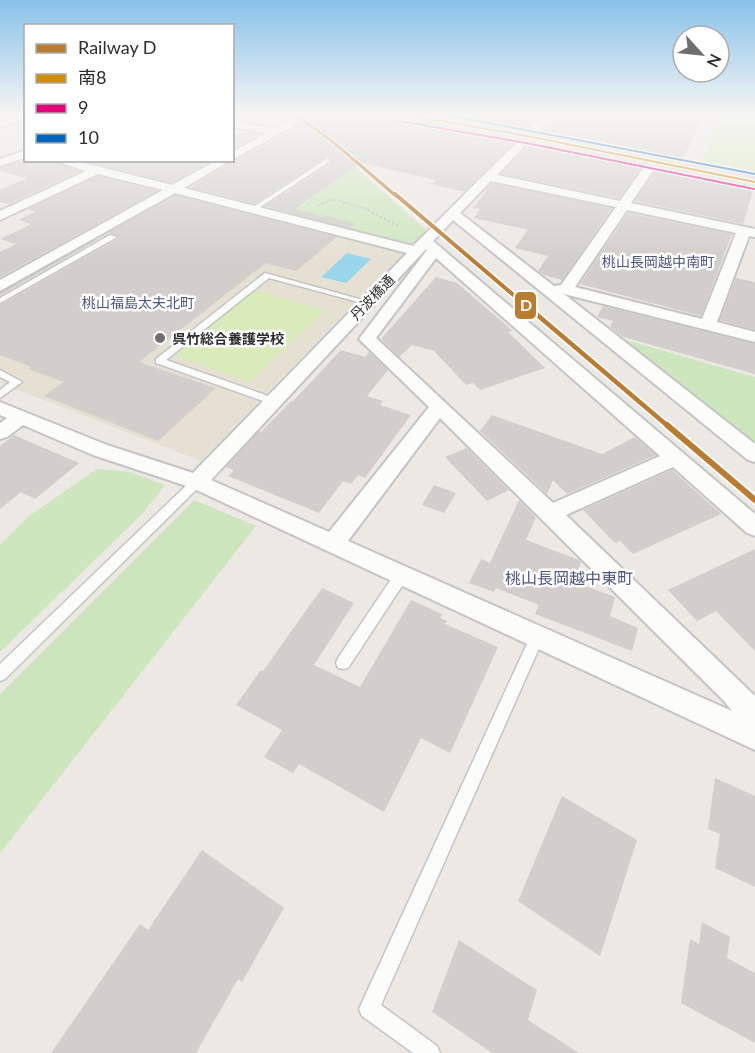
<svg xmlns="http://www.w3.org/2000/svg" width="755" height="1053" font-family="Lato,'Noto Sans JP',sans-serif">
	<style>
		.education { fill: #e6e0d3 }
		.green { fill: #cee6be }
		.pitch { fill: #d9eabb }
		.water { fill: #99d6ec }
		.building { fill: #d1cecb }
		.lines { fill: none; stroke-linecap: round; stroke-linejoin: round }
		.lane-casing { stroke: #c5c4c5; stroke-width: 3 }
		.street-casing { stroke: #c5c4c5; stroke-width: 4 }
		.highway-casing { stroke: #c6c5c4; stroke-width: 3 }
		.path { stroke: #c9c9c8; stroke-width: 2; stroke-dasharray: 3 1.5; stroke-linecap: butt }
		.lane { fill: #fcfcfb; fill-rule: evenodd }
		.street { fill: #fcfcfb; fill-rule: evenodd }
		.highway { fill: #eadfd6; fill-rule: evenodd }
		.path-bridge { stroke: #c9c9c8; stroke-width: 1.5; stroke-dasharray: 2 1.5; stroke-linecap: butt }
		.bus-1-casing { stroke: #fff; stroke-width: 4.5 }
		.bus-2-casing { stroke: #fff; stroke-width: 4.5 }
		.bus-3-casing { stroke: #fff; stroke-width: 4.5 }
		.bus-1 { stroke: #cf8e09; stroke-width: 2 }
		.bus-2 { stroke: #e5007d; stroke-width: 2 }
		.bus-3 { stroke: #0065bd; stroke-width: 2 }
		.rail-1-far3-casing { stroke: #fff; stroke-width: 5 }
		.rail-1-far2-casing { stroke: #fff; stroke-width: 7 }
		.rail-1-far1-casing { stroke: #fff; stroke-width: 8 }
		.rail-1-casing { stroke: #fff; stroke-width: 10 }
		.rail-1-far3 { stroke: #ba7c31; stroke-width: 3 }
		.rail-1-far2 { stroke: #ba7c31; stroke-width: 4 }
		.rail-1-far1 { stroke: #ba7c31; stroke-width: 4.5 }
		.rail-1 { stroke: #ba7c31; stroke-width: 6 }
		.poi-dot { fill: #706f6e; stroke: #fff; stroke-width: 2 }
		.labels { text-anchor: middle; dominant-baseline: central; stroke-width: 5; stroke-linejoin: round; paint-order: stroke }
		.far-neighbourhood-label { font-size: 14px; fill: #4d5680; stroke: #fff }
		.far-street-label { font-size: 14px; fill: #2e2e2e; stroke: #fff }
		.far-poi-label { font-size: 14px; font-weight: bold; fill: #2e2e2e; stroke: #fff; text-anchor: start }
		.neighbourhood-label { font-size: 16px; fill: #4d5680; stroke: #fff }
		.line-badge { stroke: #fff; stroke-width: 2 }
		.badge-label { font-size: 16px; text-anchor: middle; font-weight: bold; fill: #fff }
	</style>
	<rect width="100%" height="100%" fill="#ece8e4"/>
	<polygon class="education" points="173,197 403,253 201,461 0,383 0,294"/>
	<g class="green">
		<polygon points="355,167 426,230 416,243 409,246 287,216"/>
		<polygon points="615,337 755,377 755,450"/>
		<polygon points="97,469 130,472 165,485 142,514 0,652 0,545 29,516"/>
		<polygon points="194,500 256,526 0,853 0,694"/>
	</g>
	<g class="pitch">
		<polygon points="723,114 755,114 755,171 701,161"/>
		<polygon points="255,290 325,310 251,382 174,356"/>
	</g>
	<polygon class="water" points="347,253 371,259 346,283 321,277"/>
	<g class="building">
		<polygon points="292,114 391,114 400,120 515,141 464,192 431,184 436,180 361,163 295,209 355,223 349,228 265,206 331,163 328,156 255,204 190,187 301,124 301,120"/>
		<polygon points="435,114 529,114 540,116 527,129"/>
		<polygon points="573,114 706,114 682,160 541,132 555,118 568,120"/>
		<polygon points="245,132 260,134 232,149 232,138"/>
		<polygon points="530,144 642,166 619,198 501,174"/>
		<polygon points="23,160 50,160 80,171 9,204 0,202 0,190 27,178 0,171 0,168"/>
		<polygon points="83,160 211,160 172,183"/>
		<polygon points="657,169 753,190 743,224 635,201"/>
		<polygon points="98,176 157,191 0,277 0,252 16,244 0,239 31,224 18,220 35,212 28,209"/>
		<polygon points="492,183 612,208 562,280 544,275 538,271 548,256 515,248 528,230 474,218 480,209 473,208"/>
		<polygon points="175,195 337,237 296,271 266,263 139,362 216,388 158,441 44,396 64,382 28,369 31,367 0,355 0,305 118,239 119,236 109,233 0,295 0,293"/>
		<polygon points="628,213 732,234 701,316 580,284"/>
		<polygon points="436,277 457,283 513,331 508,332 545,368 480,390 473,383 466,385 434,351 412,345 399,357 381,339"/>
		<polygon points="736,278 755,282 755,330 720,320"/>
		<polygon points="603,306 755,344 755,374 623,337 610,327 613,321 597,317"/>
		<polygon points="341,350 365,357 369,352 388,370 367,396 383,401 380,405 411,415 365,478 358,475 351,484 343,481 319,513 228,476 234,470 226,467 259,431 261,432 291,401 293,401"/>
		<polygon points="492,415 602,454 635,437 656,455 567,494 553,480 547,494 480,431"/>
		<polygon points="14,435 79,463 35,499 21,492 0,509 0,446"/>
		<polygon points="467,448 509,490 487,501 445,457"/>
		<polygon points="672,470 721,514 633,554 620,541 615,543 583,510"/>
		<polygon points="434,485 456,493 444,513 422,505"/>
		<polygon points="519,500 536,517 526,540 579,560 581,562 574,582 615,597 610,616 638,628 632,651 535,614 539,605 496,588 494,592 469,583 481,559 490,563"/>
		<polygon points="755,549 755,651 716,611 697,621 668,590"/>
		<polygon points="322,588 354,603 314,665 360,687 411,600 442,614 440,618 447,621 445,624 498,647 450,753 421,738 384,812 299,764 293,773 264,757 282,730 236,705 261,670 263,671"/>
		<polygon points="715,778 755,796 755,887 715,868 720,834 708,829"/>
		<polygon points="562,796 637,840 600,956 518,901"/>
		<polygon points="202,850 284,908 242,982 238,979 196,1053 51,1053 140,924 148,930"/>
		<polygon points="702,922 730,937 727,958 755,973 755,1043 681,1003 690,939 699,944"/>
		<polygon points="459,940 537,990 528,1020 579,1053 492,1053 432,1012"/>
	</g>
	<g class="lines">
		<g class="lane-casing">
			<g id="lane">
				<polygon points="328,158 330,161 254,211 249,210"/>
				<polygon points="110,235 117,237 0,303 0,298"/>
				<polygon points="265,273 370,302 366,304 269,278 166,360 277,399 277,403 269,403 156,363 156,359"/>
				<polygon points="0,370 22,382 0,398 0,390 10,382 0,377"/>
				<polygon points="197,478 203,482 201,485 5,679 0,681 0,664 193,479"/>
				<polygon points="401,571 406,572 407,576 406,580 348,668 343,669 338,668 336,663 338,658 396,572"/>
				<polygon points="537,631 542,633 544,637 381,1005 437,1046 440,1053 413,1053 362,1016 359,1009 532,633"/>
			</g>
		</g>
		<g class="street-casing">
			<g id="street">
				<polygon points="18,114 26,114 26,118 0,127 0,121"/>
				<polygon points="277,114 288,114 300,122 232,160 232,152 267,133 232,127 232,121 275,129 288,122"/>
				<path d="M 545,114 L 555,114 L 497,175 L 620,201 L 649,160 L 653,159 L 659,162 L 631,203 L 755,229 L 755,237 L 749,236 L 717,322 L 755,332 L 755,342 L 564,294 L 755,444 L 755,462 L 748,460 L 453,220 L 433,241 L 755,514 L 755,536 L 747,533 L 673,467 L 566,515 L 755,696 L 755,750 L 190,487 L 93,455 L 23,425 L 7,437 L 0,439 L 0,423 L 7,418 L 0,415 L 0,402 L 107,445 L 193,473 L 407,253 L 175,193 L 0,291 L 0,280 L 163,190 L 98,174 L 0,220 L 0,211 L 86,171 L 52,160 L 72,160 L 172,185 L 217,160 L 231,160 L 184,188 L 413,246 ZM 491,181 L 616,207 L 561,285 L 554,286 L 460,213 ZM 627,210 L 736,233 L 702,319 L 575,287 ZM 426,249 L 427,250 L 359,339 L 429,407 L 329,532 L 211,480 ZM 436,258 L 660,456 L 553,503 L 376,338 ZM 440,418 L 724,701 L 732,711 L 348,541 Z"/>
				<polygon points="26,150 26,157 0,166 0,159"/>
			</g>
		</g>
		<g class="highway-casing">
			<polygon id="highway" points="393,114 423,114 527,131 755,177 755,187 527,141 400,118"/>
		</g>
		<polyline class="path" points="317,206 333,199 364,208 398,226"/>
		<use href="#lane" class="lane"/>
		<use href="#street" class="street"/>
		<use href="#highway" class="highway"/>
		<polyline class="path-bridge" points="528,143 538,131"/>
		<g class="bus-1-casing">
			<polyline id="bus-1" points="400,114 527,136 755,182"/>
		</g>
		<g class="bus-2-casing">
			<polyline id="bus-2" points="399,121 526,143 754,189"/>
		</g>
		<g class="bus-3-casing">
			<polyline id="bus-3" points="442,114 755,174"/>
		</g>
		<use href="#bus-1" class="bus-1"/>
		<use href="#bus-2" class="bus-2"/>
		<use href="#bus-3" class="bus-3"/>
		<g class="rail-1-far3-casing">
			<polyline id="rail-1-far3" points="294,114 332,141 396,196"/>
		</g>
		<g class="rail-1-far2-casing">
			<polyline id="rail-1-far2" points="395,194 517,298"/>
		</g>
		<g class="rail-1-far1-casing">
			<polyline id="rail-1-far1" points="515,296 669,427"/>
		</g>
		<g class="rail-1-casing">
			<polyline id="rail-1" points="667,425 755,500"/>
		</g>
		<use href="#rail-1-far3" class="rail-1-far3"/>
		<use href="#rail-1-far2" class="rail-1-far2"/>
		<use href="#rail-1-far1" class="rail-1-far1"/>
		<use href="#rail-1" class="rail-1"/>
	</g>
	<linearGradient id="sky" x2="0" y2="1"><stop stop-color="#88c2ea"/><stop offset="0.44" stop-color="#f6f5f3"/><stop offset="1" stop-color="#f6f5f3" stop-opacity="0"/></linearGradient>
	<rect width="755" height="261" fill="url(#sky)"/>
	<circle class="poi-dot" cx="160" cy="338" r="6"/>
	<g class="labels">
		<g class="far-neighbourhood-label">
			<text x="658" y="261">桃山長岡越中南町</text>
			<text x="138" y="302">桃山福島太夫北町</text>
		</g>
		<g class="far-street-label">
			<text transform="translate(372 297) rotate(-46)">丹波橋通</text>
		</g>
		<g class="far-poi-label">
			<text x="172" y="338">呉竹総合養護学校</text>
		</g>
		<g class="neighbourhood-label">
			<text x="569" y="577">桃山長岡越中東町</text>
		</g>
	</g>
	<rect class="line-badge" x="514" y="291" width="23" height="29" rx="6" fill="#ba7c31"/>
	<g class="badge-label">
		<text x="526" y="311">D</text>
	</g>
	<rect x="24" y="24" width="210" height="138" fill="#ffffff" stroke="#ababab" stroke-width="1.5"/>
	<rect x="36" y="44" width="30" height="9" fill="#ba7c31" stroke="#ababab" stroke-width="1.5"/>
	<text x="78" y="54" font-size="18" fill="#2e2e2e">Railway D</text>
	<rect x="36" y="74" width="30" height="9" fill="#cf8e09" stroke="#ababab" stroke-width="1.5"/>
	<text x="78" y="84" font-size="18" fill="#2e2e2e">南8</text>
	<rect x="36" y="104" width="30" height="9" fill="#e5007d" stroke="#ababab" stroke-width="1.5"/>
	<text x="78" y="114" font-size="18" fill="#2e2e2e">9</text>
	<rect x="36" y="134" width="30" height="9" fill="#0065bd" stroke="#ababab" stroke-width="1.5"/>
	<text x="78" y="144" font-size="18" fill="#2e2e2e">10</text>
	<g transform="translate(701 54) rotate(117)"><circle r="28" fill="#ffffff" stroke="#ababab" stroke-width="1.5"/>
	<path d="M0-4.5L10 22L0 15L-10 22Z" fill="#706f6e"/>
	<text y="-9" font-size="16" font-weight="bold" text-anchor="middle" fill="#2e2e2e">N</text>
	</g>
</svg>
